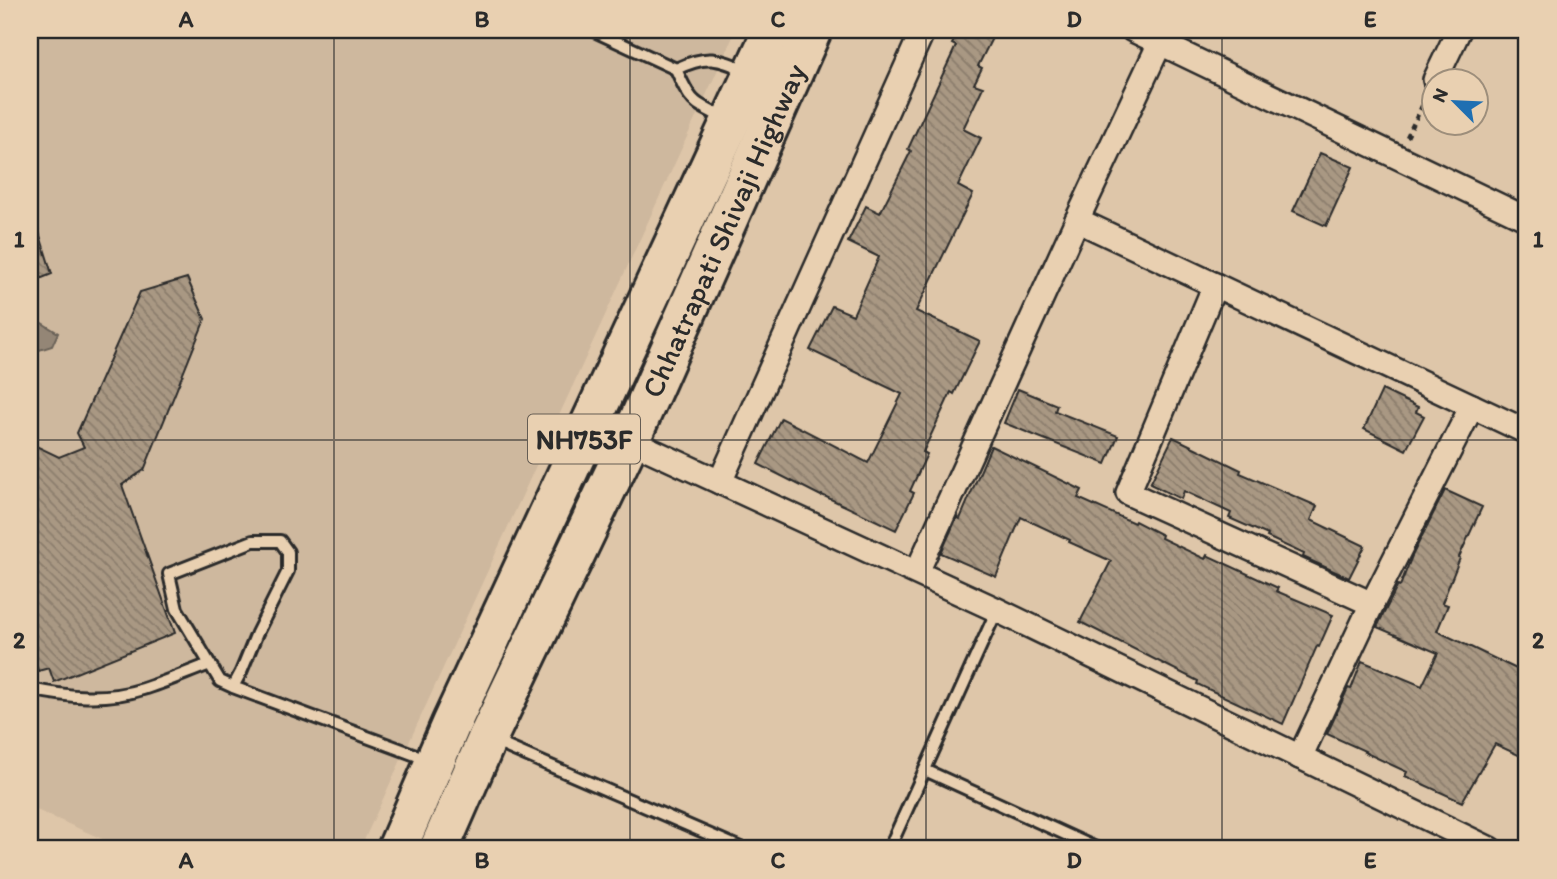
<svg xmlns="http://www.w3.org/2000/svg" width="1557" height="879" font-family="Itim,sans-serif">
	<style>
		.built { fill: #ceb89e }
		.water { fill: #948676; stroke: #6a6258; stroke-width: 2 }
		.building { fill: url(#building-back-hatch); stroke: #2b2b2b; stroke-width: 2 }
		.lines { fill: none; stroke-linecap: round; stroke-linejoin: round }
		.service-casing { stroke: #2b2b2b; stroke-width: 16 }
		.minor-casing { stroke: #2b2b2b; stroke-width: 28 }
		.trunk-casing { stroke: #2b2b2b; stroke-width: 44 }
		.path { stroke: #2b2b2b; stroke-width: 4.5; stroke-dasharray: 5 5; stroke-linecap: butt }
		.service { stroke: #e9d0b1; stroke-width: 10 }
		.minor { stroke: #e9d0b1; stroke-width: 23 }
		.trunk { stroke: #e9d0b1; stroke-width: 38 }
		.grid { fill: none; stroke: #2b2b2b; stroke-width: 2; stroke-opacity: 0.55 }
		.labels { text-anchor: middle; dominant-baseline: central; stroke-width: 7; stroke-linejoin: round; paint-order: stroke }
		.shield { fill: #e9d0b1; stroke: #645c53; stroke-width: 2 }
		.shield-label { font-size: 28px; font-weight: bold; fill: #2b2b2b }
		.street-label { font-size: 30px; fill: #2b2b2b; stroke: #e9d0b1 }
		.neatline { fill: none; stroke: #2b2b2b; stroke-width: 2.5 }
		.grid-label { font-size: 23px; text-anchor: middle; font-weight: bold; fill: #2b2b2b }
	</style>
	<defs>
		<pattern id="building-back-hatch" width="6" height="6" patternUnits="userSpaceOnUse" patternTransform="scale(1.75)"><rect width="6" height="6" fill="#a99883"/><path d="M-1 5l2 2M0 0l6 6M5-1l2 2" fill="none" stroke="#8a7c6b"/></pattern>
	</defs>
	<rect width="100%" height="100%" fill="#dec6a9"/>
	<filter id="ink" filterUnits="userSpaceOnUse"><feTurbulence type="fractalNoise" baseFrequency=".0143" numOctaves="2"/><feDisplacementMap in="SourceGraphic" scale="14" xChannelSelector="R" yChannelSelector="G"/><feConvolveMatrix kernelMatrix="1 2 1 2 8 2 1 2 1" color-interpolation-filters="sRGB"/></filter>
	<g filter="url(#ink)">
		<polygon class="built" points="30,30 736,30 360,849 125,849 30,807"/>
		<polygon class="water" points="42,323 58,333 52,346 30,353 30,327"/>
		<g class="building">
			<polygon points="960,30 996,30 978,66 982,68 974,84 983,87 963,129 981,138 958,186 973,194 916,311 980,341 954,394 951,392 923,452 927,454 910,491 914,493 896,530 822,495 821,496 758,464 781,418 868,463 902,394 810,350 832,306 853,315 879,257 848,242 866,206 880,213 911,151 908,149 956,46 952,44"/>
			<polygon points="1320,153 1353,167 1326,226 1293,211"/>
			<polygon points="30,216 34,216 52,274 30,283"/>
			<polygon points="187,278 205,319 144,470 122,485 175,633 54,682 49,668 38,671 30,650 30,443 59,457 84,447 77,433 140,292"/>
			<polygon points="1018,389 1057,405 1055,411 1118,436 1106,464 1004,423"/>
			<polygon points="1382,390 1418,407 1416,412 1424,416 1406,450 1364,429"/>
			<polygon points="1173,437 1241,470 1240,473 1317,506 1311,520 1365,546 1349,578 1303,557 1304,554 1267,537 1268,535 1229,518 1231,513 1184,491 1181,499 1150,484"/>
			<polygon points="991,446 1082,490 1078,498 1134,523 1135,521 1162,535 1161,538 1205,559 1207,555 1278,588 1276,591 1333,615 1319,647 1317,646 1283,724 1197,684 1198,681 1080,622 1111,561 1069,542 1070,540 1021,517 996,577 941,553 957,517 960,519"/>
			<polygon points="1445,490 1482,507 1459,557 1460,558 1442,603 1448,605 1437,631 1527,674 1527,759 1495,744 1462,802 1405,776 1407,772 1364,752 1365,751 1327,734 1348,688 1351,689 1362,661 1422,686 1438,653 1377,627 1398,585 1400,586 1412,556"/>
		</g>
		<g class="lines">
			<g class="service-casing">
				<g id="service">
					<polyline points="592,30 676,69"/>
					<path d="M 724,118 C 692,103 690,101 676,69 C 707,54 717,58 747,71"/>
					<polyline points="233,687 241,672 257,633 288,571 288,552 280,541 253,541 169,574 177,609 220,681 233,687 429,760"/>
					<path d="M 30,689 C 67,697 106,701 143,689 C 166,682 188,672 210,664"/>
					<polyline points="493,741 743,849"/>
					<polyline points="925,770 1098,849"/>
					<polyline points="889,849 997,610"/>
				</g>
			</g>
			<g class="minor-casing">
				<g id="minor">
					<polyline points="1133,30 1527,219"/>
					<polyline points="1435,80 1459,30"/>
					<polyline points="1077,220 1527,432"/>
					<polyline points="1215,285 1128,493 1372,604"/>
					<polyline points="592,423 997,610 1490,849"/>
					<polyline points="720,482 923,30"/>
					<polyline points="917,572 1077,220 1160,43"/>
					<polyline points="1300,757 1372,604 1472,406"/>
				</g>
			</g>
			<g class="trunk-casing">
				<g id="trunk">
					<polyline points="397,849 451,724 773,30"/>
					<path id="s1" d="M 439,849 L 487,739 L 630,440 L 812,30"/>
				</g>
			</g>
			<polyline class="path" points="1407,137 1426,98"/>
			<use href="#service" class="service"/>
			<use href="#minor" class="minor"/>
			<use href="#trunk" class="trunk"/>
		</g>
	</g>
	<path class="grid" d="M 334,30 L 334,849M 630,30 L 630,849M 926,30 L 926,849M 1222,30 L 1222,849M 30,440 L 1527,440"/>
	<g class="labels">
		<rect class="shield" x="528" y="414.5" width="112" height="49" rx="5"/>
		<g class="shield-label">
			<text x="584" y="439">NH753F</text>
		</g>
		<g class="street-label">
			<text stroke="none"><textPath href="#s1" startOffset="681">Chhatrapati Shivaji Highway</textPath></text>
		</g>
	</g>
	<rect width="1557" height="879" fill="none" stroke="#e9d0b1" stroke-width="77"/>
	<g transform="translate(1455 102) rotate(294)"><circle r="33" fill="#e9d0b1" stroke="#9d8e7b" stroke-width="2"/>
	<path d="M0-5L12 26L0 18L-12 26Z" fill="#1f6fb2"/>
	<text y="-10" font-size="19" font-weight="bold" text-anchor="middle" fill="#2b2b2b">N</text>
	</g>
	<rect x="38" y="38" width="1480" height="802" class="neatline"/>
	<g class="grid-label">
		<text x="186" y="27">A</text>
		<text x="482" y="27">B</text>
		<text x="778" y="27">C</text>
		<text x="1074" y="27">D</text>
		<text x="1370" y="27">E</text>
		<text x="19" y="247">1</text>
		<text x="1538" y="247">1</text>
		<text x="19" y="648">2</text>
		<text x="1538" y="648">2</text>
		<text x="186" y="868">A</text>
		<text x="482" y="868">B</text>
		<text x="778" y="868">C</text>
		<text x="1074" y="868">D</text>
		<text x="1370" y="868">E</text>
	</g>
</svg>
